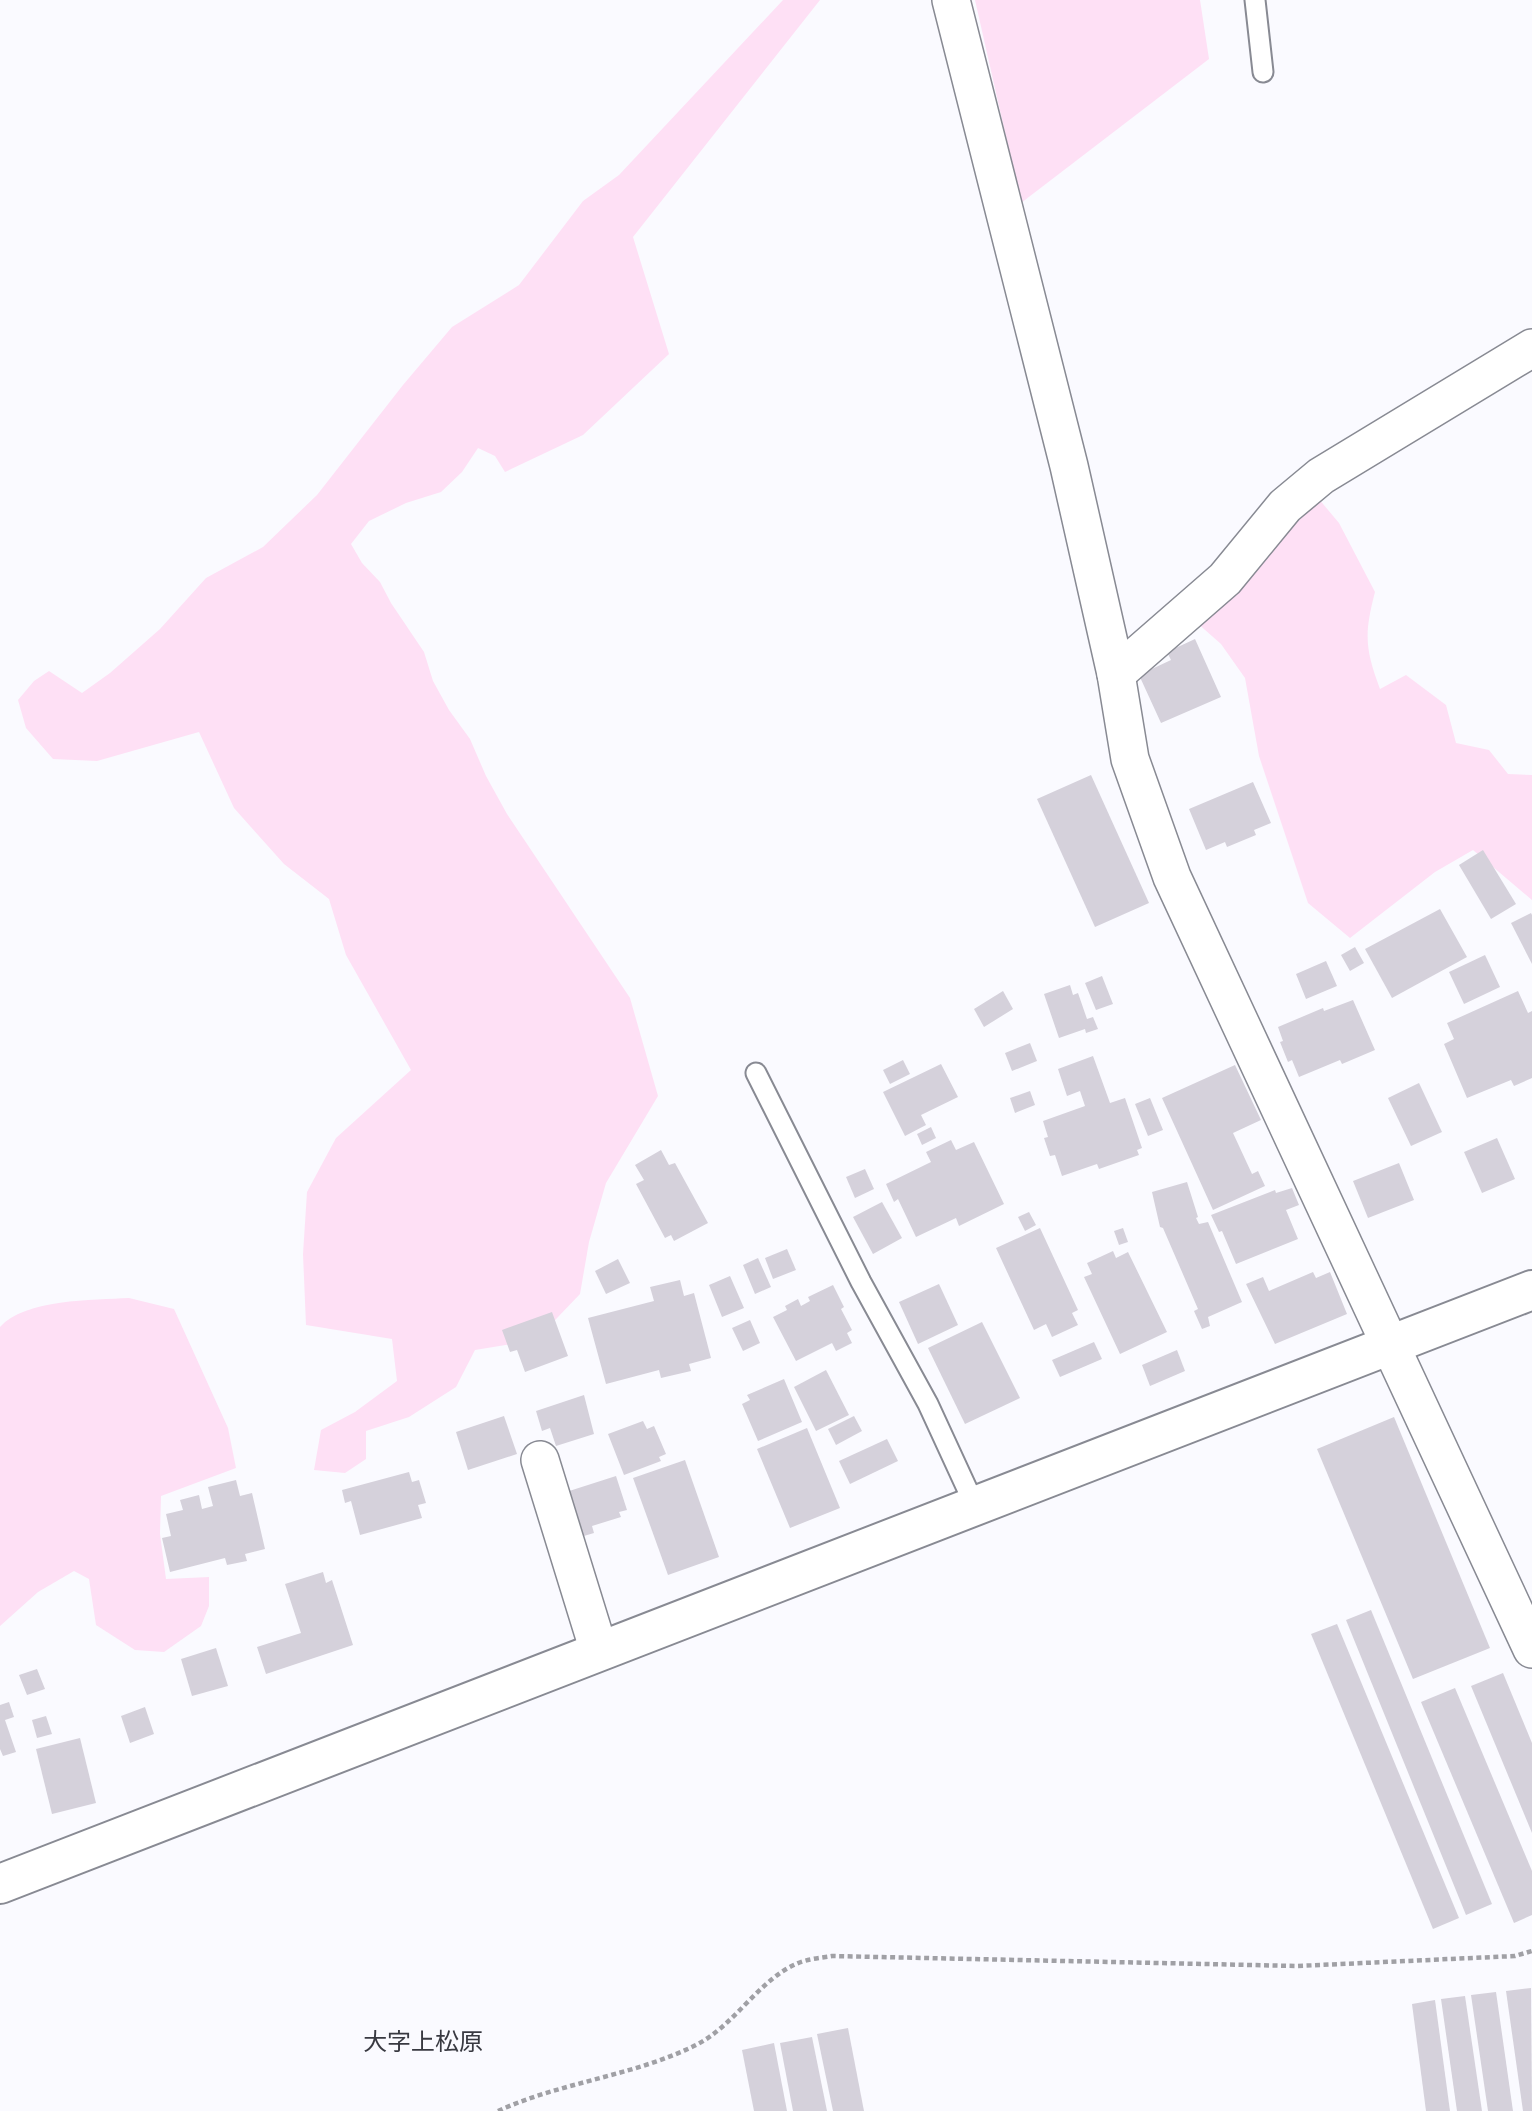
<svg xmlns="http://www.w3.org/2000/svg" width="1532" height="2111" font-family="Helvetica,'Noto Sans JP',sans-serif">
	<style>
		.green { fill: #fee0f5 }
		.building { fill: #d5d1db }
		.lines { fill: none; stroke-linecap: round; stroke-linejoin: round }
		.service-casing { stroke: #888a93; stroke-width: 23 }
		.minor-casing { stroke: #888a93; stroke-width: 40 }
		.tertiary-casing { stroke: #888a93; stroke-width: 42 }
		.path { stroke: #a0a0a5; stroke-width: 4.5; stroke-dasharray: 5 3.5; stroke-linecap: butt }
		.service { stroke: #fff; stroke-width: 19 }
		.minor { stroke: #fff; stroke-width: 37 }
		.tertiary { stroke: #fff; stroke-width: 38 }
		.labels { text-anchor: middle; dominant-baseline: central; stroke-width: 7; stroke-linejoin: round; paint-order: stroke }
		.quarter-label { font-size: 24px; fill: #383941; stroke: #fafaff }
	</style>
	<rect width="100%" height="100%" fill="#fafaff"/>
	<g class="green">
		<polygon points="783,0 820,0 633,237 669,354 583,435 505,472 495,456 478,448 462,472 441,492 406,503 369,521 351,544 362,563 380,582 391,603 424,652 433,681 449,710 470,739 486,776 507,814 630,998 658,1096 606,1183 589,1242 580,1294 536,1340 475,1350 456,1387 409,1417 366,1431 366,1459 345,1473 314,1470 321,1430 355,1412 397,1381 392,1339 306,1325 303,1254 307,1192 336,1138 411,1070 346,955 329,899 284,864 234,808 199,732 97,761 53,759 26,728 18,700 34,681 49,671 82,693 110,673 160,629 206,578 263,547 317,495 403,385 452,327 519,285 583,201 619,175"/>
		<polygon points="975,0 1200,0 1209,59 1021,203"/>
		<path d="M 1318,498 L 1339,523 L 1375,592 C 1364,634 1365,649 1380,689 L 1406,675 L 1446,705 L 1456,743 L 1489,750 L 1508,774 L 1532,775 L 1532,900 L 1473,850 L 1435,872 L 1350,938 L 1308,903 L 1259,756 L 1245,678 L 1221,644 L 1196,622 Z"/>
		<path d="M 129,1298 L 174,1309 L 228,1428 L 236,1468 L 161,1496 L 160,1534 L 166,1579 L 209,1577 L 209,1606 L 201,1626 L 164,1652 L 135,1650 L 96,1625 L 89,1579 L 74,1571 L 38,1592 L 0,1626 L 0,1327 C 25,1299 93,1300 129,1298 Z"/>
	</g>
	<g class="building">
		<polygon points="1195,639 1221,697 1161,723 1139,675 1171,660 1167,652"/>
		<polygon points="1091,775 1149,903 1095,927 1037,799"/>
		<polygon points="1253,782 1271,823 1254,830 1256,835 1227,847 1225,842 1206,850 1189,809"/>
		<polygon points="1483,850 1516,904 1491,919 1459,865"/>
		<polygon points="1440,909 1467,957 1392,998 1365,949"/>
		<polygon points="1531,913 1532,915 1532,964 1511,923"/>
		<polygon points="1355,947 1364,963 1350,971 1341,955"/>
		<polygon points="1485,955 1500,987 1464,1004 1449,972"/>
		<polygon points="1326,961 1337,986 1306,999 1296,974"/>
		<polygon points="1102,976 1113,1004 1096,1010 1085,983"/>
		<polygon points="1070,985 1073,995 1078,993 1087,1019 1093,1017 1098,1029 1086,1033 1085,1029 1059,1038 1044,994"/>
		<polygon points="1003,991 1013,1009 984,1027 974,1009"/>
		<polygon points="1518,991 1528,1013 1532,1011 1532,1078 1514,1086 1511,1080 1467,1098 1444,1044 1454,1039 1447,1023"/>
		<polygon points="1353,1000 1375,1050 1342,1064 1340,1060 1299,1077 1292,1060 1288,1062 1280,1042 1283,1041 1278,1027 1323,1008 1324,1011"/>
		<polygon points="1030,1043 1037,1061 1012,1071 1005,1053"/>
		<polygon points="1093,1056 1110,1103 1125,1098 1142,1148 1137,1150 1139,1155 1099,1169 1097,1164 1062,1176 1055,1155 1050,1156 1044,1138 1048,1137 1043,1121 1085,1106 1080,1091 1067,1096 1058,1069"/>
		<polygon points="903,1060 910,1074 890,1084 883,1070"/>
		<polygon points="941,1064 958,1097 921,1115 926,1125 905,1136 883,1092"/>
		<polygon points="1235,1065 1261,1120 1233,1133 1252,1174 1258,1171 1265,1186 1213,1210 1162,1098"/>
		<polygon points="1419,1083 1442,1132 1411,1146 1388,1098"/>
		<polygon points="1030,1091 1035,1105 1015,1113 1010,1098"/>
		<polygon points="1150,1098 1163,1130 1148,1136 1135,1104"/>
		<polygon points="931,1127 936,1138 922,1145 917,1134"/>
		<polygon points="1497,1138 1515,1179 1482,1193 1464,1152"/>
		<polygon points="951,1140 956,1150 974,1142 1004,1204 959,1226 956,1218 916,1237 898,1199 894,1202 886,1184 931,1162 926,1152"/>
		<polygon points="661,1150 669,1165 675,1163 708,1223 674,1241 671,1235 665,1238 636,1184 644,1180 635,1165"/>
		<polygon points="1399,1163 1414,1200 1368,1218 1353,1181"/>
		<polygon points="865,1169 874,1189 855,1198 846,1177"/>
		<polygon points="1187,1182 1198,1217 1196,1218 1199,1224 1208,1222 1242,1302 1208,1317 1210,1326 1202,1329 1194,1311 1198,1309 1163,1228 1160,1227 1152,1192"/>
		<polygon points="1292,1188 1299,1205 1286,1210 1298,1239 1236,1264 1222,1231 1219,1232 1211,1215 1275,1190 1276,1193"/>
		<polygon points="882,1202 902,1238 873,1254 853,1217"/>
		<polygon points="1029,1212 1036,1225 1025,1231 1018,1217"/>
		<polygon points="1040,1228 1078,1310 1072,1313 1078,1325 1052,1337 1046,1324 1034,1330 996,1248"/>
		<polygon points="1123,1228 1128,1242 1119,1245 1114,1231"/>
		<polygon points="787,1249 796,1270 773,1279 765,1258"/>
		<polygon points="1113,1251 1116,1258 1128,1252 1167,1332 1120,1354 1084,1277 1092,1274 1087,1263"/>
		<polygon points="758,1258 771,1287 755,1294 743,1265"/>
		<polygon points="618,1259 630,1283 606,1294 595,1271"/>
		<polygon points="1313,1272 1316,1278 1330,1272 1347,1314 1275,1344 1246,1284 1263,1277 1269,1291"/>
		<polygon points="730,1276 744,1308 722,1317 709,1285"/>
		<polygon points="680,1280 684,1296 694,1293 711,1358 689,1364 691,1371 661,1378 659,1370 606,1384 588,1318 654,1301 650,1287"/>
		<polygon points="939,1284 958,1325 918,1344 899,1302"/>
		<polygon points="833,1285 844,1307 841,1309 852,1330 847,1333 852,1343 836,1351 832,1343 796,1361 773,1317 787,1310 785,1306 798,1299 801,1306 810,1301 808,1297"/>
		<polygon points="552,1312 568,1356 525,1372 517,1350 510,1352 502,1330"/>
		<polygon points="750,1320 760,1343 743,1351 732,1328"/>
		<polygon points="982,1322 1020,1398 965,1424 928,1348"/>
		<polygon points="1094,1342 1102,1359 1060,1377 1052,1360"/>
		<polygon points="1177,1350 1185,1371 1150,1386 1142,1365"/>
		<polygon points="826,1370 849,1415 816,1431 794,1387"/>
		<polygon points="784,1379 802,1422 758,1441 742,1404 750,1400 747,1395"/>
		<polygon points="584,1395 594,1434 556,1446 550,1428 542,1431 536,1411"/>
		<polygon points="504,1416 517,1454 468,1470 456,1432"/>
		<polygon points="854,1416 862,1431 836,1445 828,1429"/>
		<polygon points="1394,1417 1490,1648 1413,1679 1317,1449"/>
		<polygon points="643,1421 647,1429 654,1426 666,1454 659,1457 661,1461 624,1475 608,1434"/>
		<polygon points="807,1428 840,1508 790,1528 757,1449"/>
		<polygon points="887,1439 898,1461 850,1484 839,1461"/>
		<polygon points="685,1460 719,1557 668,1575 633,1478"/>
		<polygon points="409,1472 412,1482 419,1480 426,1503 418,1505 422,1518 360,1535 351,1501 345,1503 342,1490"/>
		<polygon points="616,1476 627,1510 619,1512 621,1517 592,1526 594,1533 577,1538 563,1493"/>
		<polygon points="236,1480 240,1496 252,1493 265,1549 245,1554 247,1561 227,1565 225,1558 170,1572 162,1538 171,1536 166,1514 183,1510 180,1500 199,1495 202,1509 213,1506 208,1487"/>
		<polygon points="323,1572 326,1583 332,1580 353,1645 266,1674 257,1647 301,1633 285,1584"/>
		<polygon points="1371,1610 1492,1904 1466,1915 1346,1620"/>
		<polygon points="1337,1624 1459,1918 1433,1929 1311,1634"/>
		<polygon points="216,1648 228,1686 192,1696 181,1659"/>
		<polygon points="37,1669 45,1689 27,1695 19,1675"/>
		<polygon points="1503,1673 1532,1743 1532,1833 1471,1686"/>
		<polygon points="1455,1688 1532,1871 1532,1915 1514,1923 1421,1702"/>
		<polygon points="9,1702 14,1717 5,1720 16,1752 3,1756 0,1749 0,1705"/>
		<polygon points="145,1707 154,1734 130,1743 121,1716"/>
		<polygon points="46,1716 52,1734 37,1738 32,1720"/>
		<polygon points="80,1738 96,1803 52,1814 36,1749"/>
		<polygon points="1531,1988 1532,2111 1523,2111 1506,1991"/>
		<polygon points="1496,1992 1513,2111 1488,2111 1471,1995"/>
		<polygon points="1465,1996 1482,2111 1457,2111 1441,1999"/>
		<polygon points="1435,2000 1450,2111 1426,2111 1412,2004"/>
		<polygon points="848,2028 864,2111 833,2111 817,2034"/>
		<polygon points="812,2037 827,2111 793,2111 780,2043"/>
		<polygon points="774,2043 787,2111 754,2111 742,2050"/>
	</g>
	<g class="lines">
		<g class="service-casing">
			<g id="service">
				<polyline points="1255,0 1263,72"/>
				<polyline points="756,1073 861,1282 928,1404 975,1506"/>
			</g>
		</g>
		<g class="minor-casing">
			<g id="minor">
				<polyline points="951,0 1069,466 1116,674 1130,759 1172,877 1532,1649"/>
				<polyline points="1116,674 1225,579 1285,506 1321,476 1532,348"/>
				<polyline points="540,1460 599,1651"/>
			</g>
		</g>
		<g class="tertiary-casing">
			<polyline id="tertiary" points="0,1884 1532,1290"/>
		</g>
		<path class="path" d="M 498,2111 C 561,2082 634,2076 696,2045 C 734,2026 759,1980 796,1964 C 806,1959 821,1958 832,1956 L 1298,1966 L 1515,1956 L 1532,1951"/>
		<use href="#service" class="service"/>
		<use href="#minor" class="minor"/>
		<use href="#tertiary" class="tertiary"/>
	</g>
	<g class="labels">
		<g class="quarter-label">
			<text x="423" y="2041">大字上松原</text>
		</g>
	</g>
</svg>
